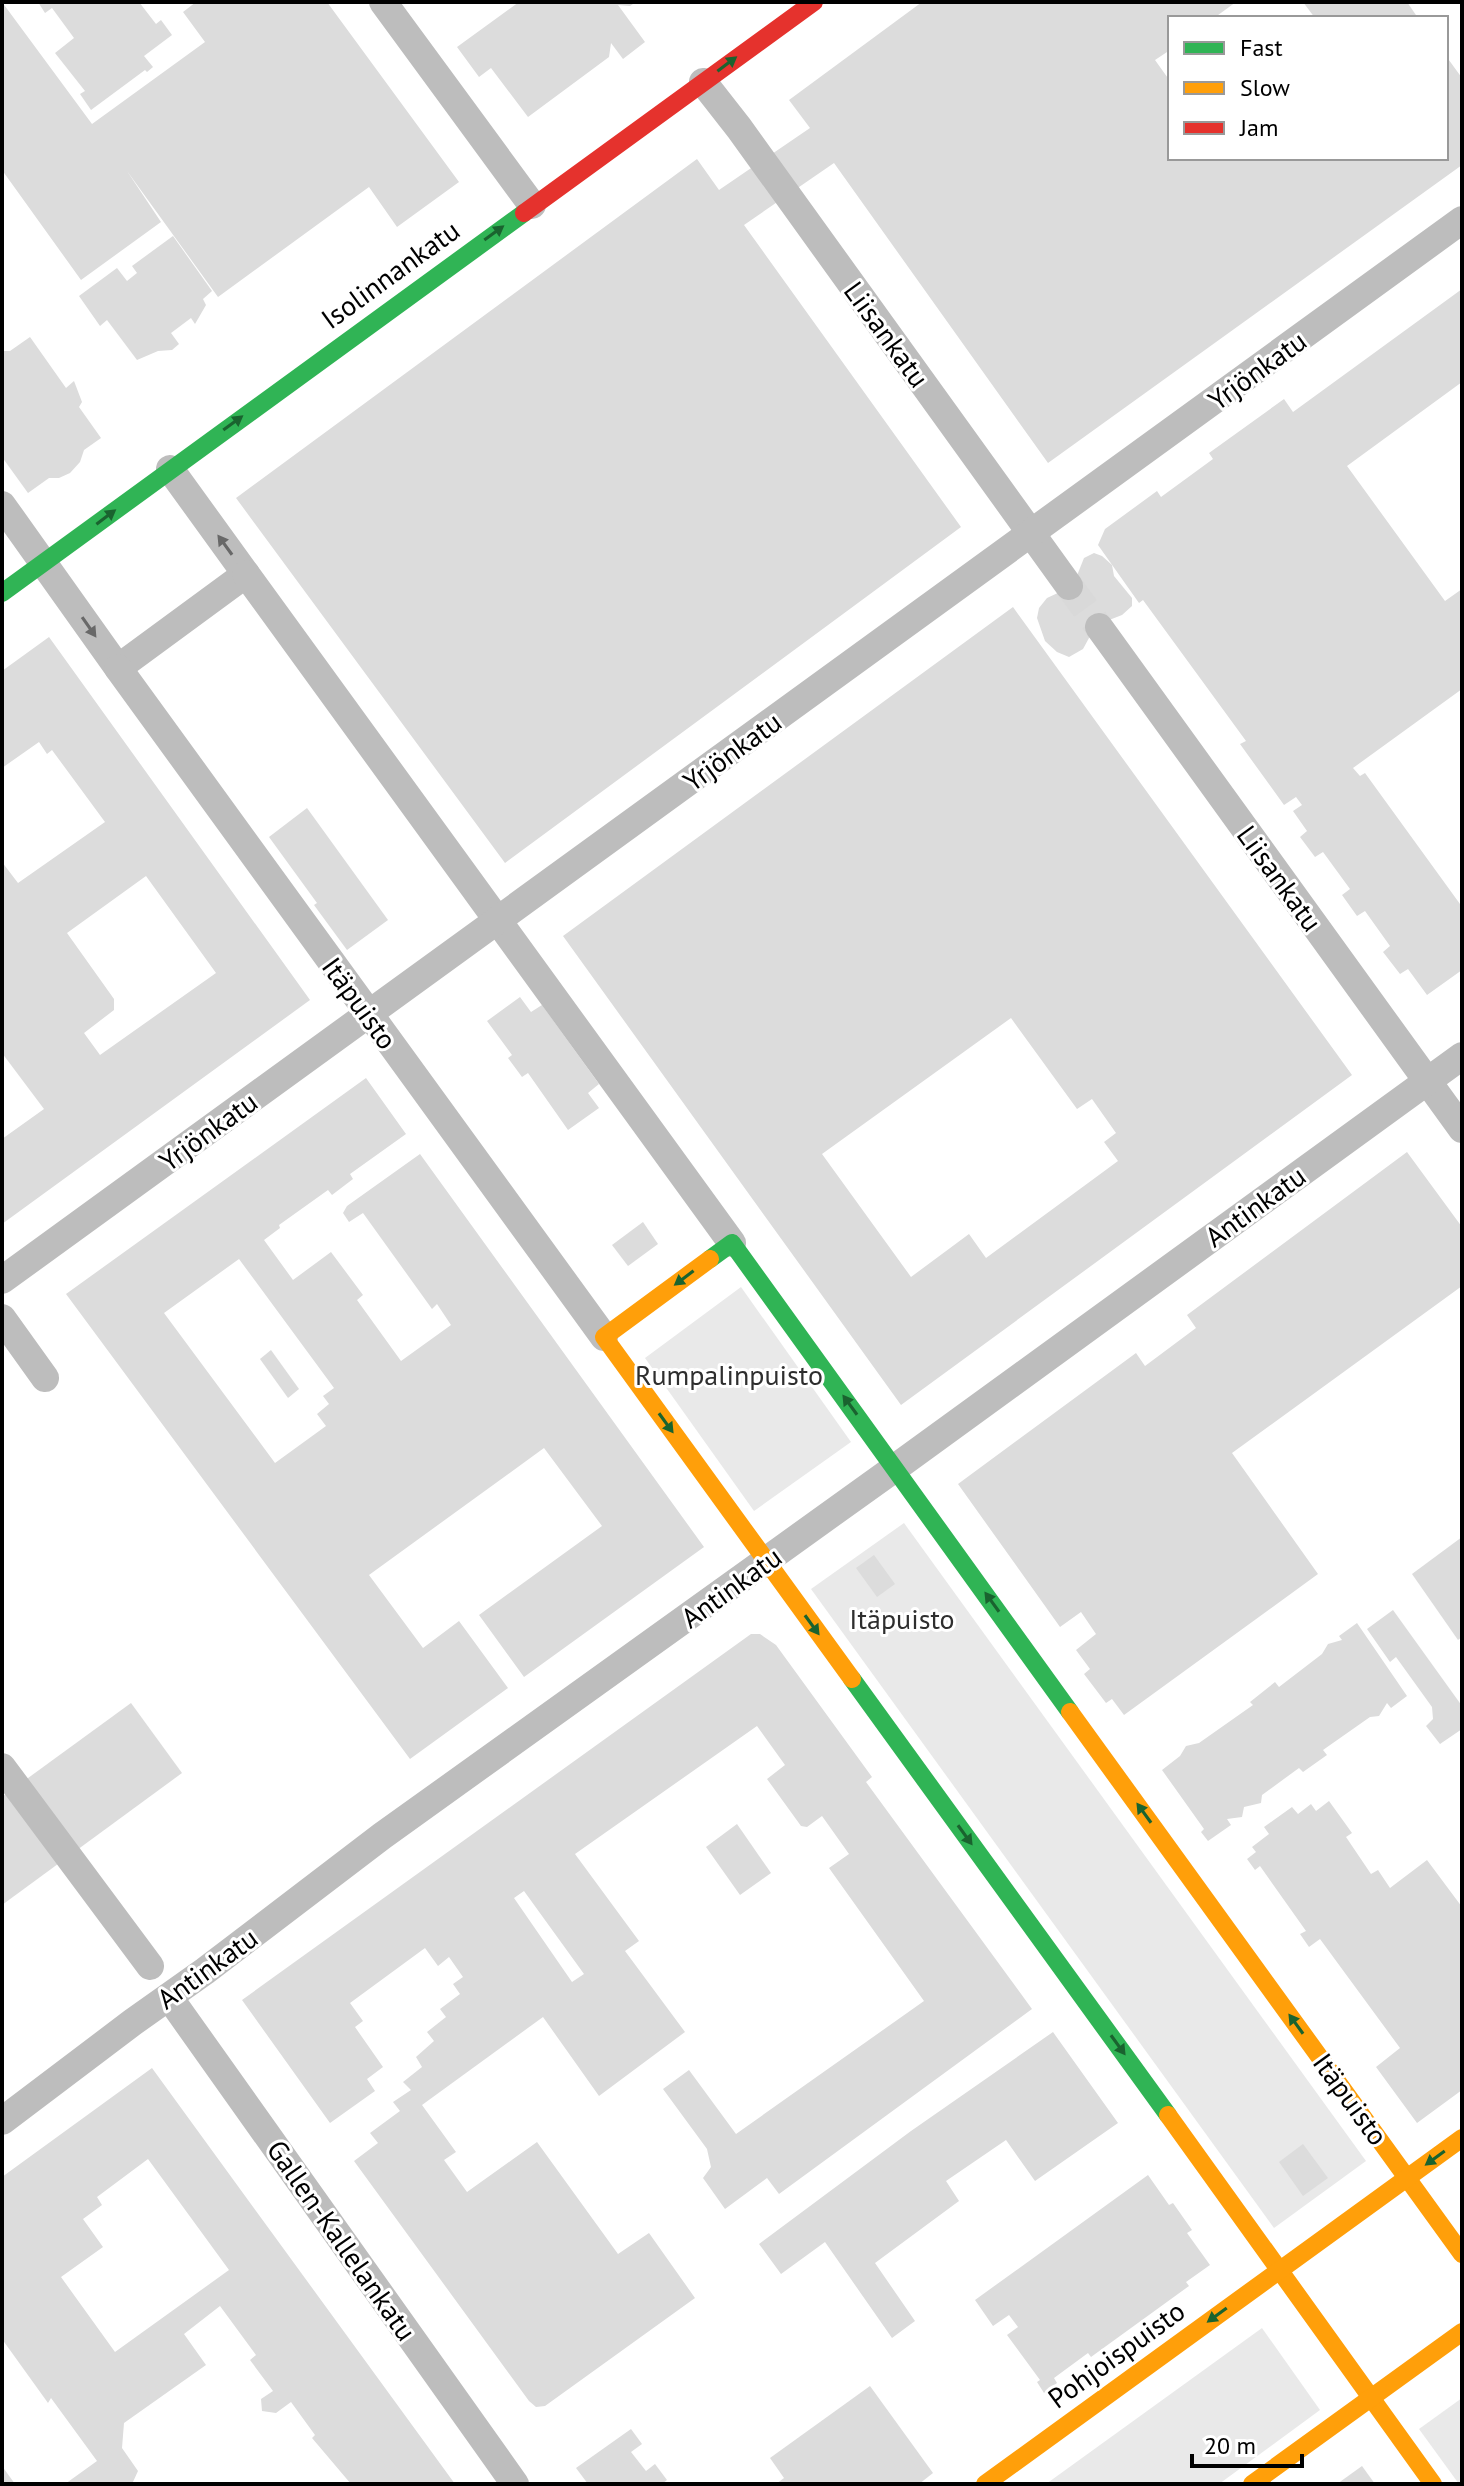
<svg xmlns="http://www.w3.org/2000/svg" width="1464" height="2486" font-family="'PT Sans',sans-serif">
	<style>
		.green { fill: #e9e9e9 }
		.building { fill: #dcdcdc; fill-rule: evenodd }
		.lines { fill: none; stroke-linecap: round; stroke-linejoin: round }
		.street-tunnel { stroke: #d9d9d9; stroke-width: 28; stroke-dasharray: 28 14; stroke-linecap: butt }
		.street { stroke: #bdbdbd; stroke-width: 28 }
		.fast { stroke: #30b455; stroke-width: 18 }
		.slow { stroke: #ff9f0a; stroke-width: 18 }
		.jam { stroke: #e5322d; stroke-width: 18 }
		.oneway { fill: #1a632f }
		.oneway2 { fill: #686868 }
		.labels { text-anchor: middle; dominant-baseline: central; stroke-width: 6; stroke-linejoin: round; paint-order: stroke }
		.street-label { font-size: 28px; fill: #000; stroke: #fff }
		.park-label { font-size: 28px; fill: #2e2e2e; stroke: #fff }
	</style>
	<rect width="100%" height="100%" fill="#fff"/>
	<g class="green">
		<polygon points="741,1287 851,1442 754,1511 645,1358"/>
		<polygon points="904,1523 1366,2161 1274,2228 811,1589"/>
		<polygon points="1262,2328 1320,2410 1219,2484 1046,2484"/>
		<polygon points="1462,2398 1462,2484 1459,2484 1419,2429"/>
	</g>
	<g class="building">
		<polygon points="2,2 92,124 205,42 183,12 196,2 327,2 459,182 397,227 369,187 218,297 127,171 161,222 81,280 2,170"/>
		<polygon points="38,2 139,2 156,24 161,20 172,35 144,56 153,67 147,72 145,70 91,110 80,94 85,91 55,53 74,38 52,8 45,13"/>
		<polygon points="519,2 636,2 630,6 618,5 645,42 623,59 611,43 609,57 528,117 491,68 479,77 457,47"/>
		<polygon points="922,2 1236,2 1214,18 1170,18 1170,50 1155,60 1170,81 1170,158 1446,158 1446,56 1462,78 1462,165 1048,463 834,163 744,225 961,527 505,863 236,498 697,159 719,190 810,128 789,100"/>
		<polygon points="1303,2 1407,2 1418,18 1315,18"/>
		<polygon points="173,236 212,291 203,299 206,305 195,324 191,318 171,333 179,344 172,350 158,351 137,360 107,320 100,326 79,296 117,268 127,281 137,273 132,266"/>
		<polygon points="1462,289 1462,382 1347,466 1445,601 1462,589 1462,689 1353,768 1360,776 1365,773 1460,904 1462,903 1462,970 1427,995 1408,969 1400,974 1383,952 1390,946 1365,911 1357,916 1342,895 1350,889 1323,852 1315,857 1300,837 1307,831 1293,811 1302,805 1296,797 1284,805 1240,744 1246,741 1143,600 1139,603 1098,545 1105,529 1157,491 1161,497 1213,459 1209,453 1284,399 1293,412"/>
		<polygon points="30,337 66,388 74,381 82,402 79,407 101,438 84,450 80,462 70,473 59,478 49,478 28,493 2,457 2,443 4,441 2,438 2,351 10,351"/>
		<polygon points="1094,553 1102,556 1112,565 1114,576 1132,598 1132,606 1122,615 1104,622 1089,638 1083,649 1069,657 1057,652 1045,641 1037,618 1039,608 1047,598 1062,591 1076,578 1084,558"/>
		<path d="M 1013,607 L 1352,1075 L 901,1405 L 563,936 ZM 1011,1018 L 1077,1109 L 1092,1099 L 1116,1133 L 1104,1142 L 1118,1161 L 986,1258 L 969,1234 L 911,1277 L 822,1154 Z"/>
		<path d="M 49,637 L 310,1000 L 2,1224 L 2,1139 L 44,1109 L 2,1053 L 2,862 L 18,883 L 105,822 L 52,750 L 47,754 L 39,742 L 2,768 L 2,671 ZM 146,876 L 216,973 L 100,1055 L 84,1033 L 114,1010 L 114,999 L 67,933 Z"/>
		<polygon points="307,808 388,920 347,950 314,905 317,903 269,837"/>
		<polygon points="520,997 531,1012 542,1005 599,1084 588,1093 599,1108 568,1130 528,1073 522,1077 508,1058 512,1055 487,1021"/>
		<path d="M 366,1078 L 406,1134 L 350,1174 L 353,1179 L 332,1195 L 328,1190 L 279,1225 L 280,1228 L 264,1240 L 293,1280 L 331,1252 L 363,1295 L 357,1300 L 401,1361 L 451,1325 L 437,1304 L 432,1309 L 363,1213 L 349,1222 L 343,1213 L 347,1206 L 420,1154 L 704,1547 L 524,1677 L 479,1615 L 602,1526 L 544,1448 L 369,1575 L 423,1648 L 459,1621 L 508,1688 L 410,1759 L 66,1294 ZM 239,1259 L 334,1388 L 323,1396 L 329,1404 L 317,1414 L 326,1426 L 275,1463 L 164,1313 Z"/>
		<polygon points="1407,1152 1462,1227 1462,1286 1232,1453 1318,1574 1124,1715 1112,1699 1106,1703 1084,1674 1090,1669 1076,1650 1096,1634 1081,1612 1060,1627 958,1484 1136,1353 1145,1366 1196,1328 1187,1315"/>
		<polygon points="643,1222 658,1244 628,1266 612,1245"/>
		<polygon points="271,1350 299,1389 288,1398 260,1359"/>
		<polygon points="1462,1537 1462,1637 1458,1640 1412,1574"/>
		<polygon points="874,1555 895,1584 877,1597 856,1568"/>
		<polygon points="1393,1610 1462,1706 1462,1729 1440,1744 1426,1726 1433,1719 1432,1707 1396,1657 1390,1662 1367,1629"/>
		<polygon points="1357,1623 1407,1696 1391,1708 1387,1703 1379,1716 1370,1717 1323,1750 1327,1755 1303,1772 1299,1768 1262,1795 1261,1803 1244,1807 1242,1817 1227,1819 1231,1825 1208,1841 1201,1832 1204,1829 1162,1770 1180,1756 1186,1746 1199,1743 1253,1705 1250,1702 1275,1682 1279,1687 1322,1654 1328,1644 1342,1640 1339,1636"/>
		<path d="M 751,1634 L 760,1634 L 776,1645 L 872,1777 L 866,1782 L 1032,2009 L 779,2194 L 767,2178 L 725,2209 L 703,2178 L 711,2167 L 707,2149 L 663,2089 L 689,2070 L 736,2134 L 924,2001 L 829,1868 L 849,1854 L 822,1816 L 807,1827 L 801,1826 L 767,1779 L 785,1765 L 757,1726 L 575,1854 L 639,1941 L 625,1951 L 685,2032 L 599,2096 L 543,2017 L 422,2105 L 456,2152 L 444,2160 L 467,2192 L 537,2142 L 618,2254 L 649,2233 L 695,2298 L 545,2406 L 536,2407 L 529,2401 L 354,2161 L 378,2143 L 370,2133 L 400,2111 L 393,2102 L 411,2090 L 403,2082 L 422,2067 L 416,2057 L 434,2041 L 427,2032 L 446,2017 L 440,2009 L 460,1994 L 453,1984 L 463,1977 L 449,1957 L 438,1966 L 425,1948 L 350,2003 L 363,2021 L 355,2027 L 383,2067 L 367,2079 L 375,2091 L 330,2123 L 242,2000 ZM 524,1891 L 584,1974 L 572,1982 L 514,1898 Z"/>
		<polygon points="131,1703 182,1773 2,1905 2,1797"/>
		<polygon points="1329,1801 1352,1833 1346,1837 1371,1874 1378,1870 1390,1888 1427,1860 1462,1907 1462,2090 1417,2123 1376,2067 1400,2048 1320,1939 1309,1947 1300,1934 1306,1931 1260,1866 1255,1870 1247,1859 1256,1852 1252,1847 1269,1834 1264,1827 1292,1807 1298,1814 1311,1804 1316,1811"/>
		<polygon points="737,1824 771,1873 740,1895 706,1847"/>
		<polygon points="1053,2032 1118,2123 1035,2181 1006,2140 946,2181 959,2201 875,2263 915,2321 892,2338 825,2242 781,2274 759,2244 911,2131"/>
		<path d="M 152,2068 L 275,2237 L 455,2484 L 351,2484 L 312,2438 L 315,2435 L 291,2402 L 276,2413 L 262,2411 L 261,2399 L 273,2391 L 250,2360 L 256,2355 L 220,2306 L 184,2334 L 206,2365 L 124,2423 L 122,2448 L 138,2471 L 132,2484 L 65,2484 L 97,2461 L 51,2398 L 48,2403 L 2,2339 L 2,2177 ZM 148,2159 L 229,2270 L 115,2352 L 61,2277 L 103,2247 L 83,2219 L 102,2205 L 97,2197 Z"/>
		<polygon points="1303,2144 1328,2178 1303,2196 1279,2162"/>
		<polygon points="1148,2175 1169,2205 1173,2203 1192,2230 1187,2233 1210,2265 1186,2282 1189,2286 1091,2357 1088,2353 1054,2378 1057,2383 1044,2393 1037,2382 1040,2380 1007,2335 1018,2327 1009,2315 993,2326 975,2300"/>
		<polygon points="870,2386 933,2473 919,2484 776,2484 784,2478 770,2458"/>
		<polygon points="631,2429 642,2444 631,2452 646,2471 655,2464 667,2480 662,2484 588,2484 576,2468"/>
		<polygon points="2,2466 15,2484 2,2484"/>
		<polygon points="1362,2466 1375,2484 1337,2484"/>
	</g>
	<g class="lines">
		<polyline class="street-tunnel" points="1069,586 1099,627"/>
		<g class="street">
			<polyline points="383,2 532,205"/>
			<polyline points="703,82 739,128 1069,586"/>
			<polyline points="2,505 118,668 246,574 170,469"/>
			<polyline points="246,574 732,1243"/>
			<polyline points="1099,627 1462,1129"/>
			<polyline points="118,668 604,1337"/>
			<polyline points="2,1280 1462,220"/>
			<polyline points="2,1318 45,1378"/>
			<polyline points="2,1767 150,1966"/>
			<polyline points="169,1997 515,2484"/>
			<polyline points="2,2121 133,2022 205,1971 382,1836 895,1468 1462,1056"/>
		</g>
		<g class="fast">
			<polyline points="2,593 524,213"/>
			<polyline points="710,1259 732,1243 1070,1712"/>
			<polyline points="852,1679 1168,2115"/>
		</g>
		<g class="slow">
			<polyline points="710,1259 604,1337 852,1679"/>
			<polyline points="1070,1712 1462,2254"/>
			<polyline points="1168,2115 1433,2484"/>
			<polyline points="985,2484 1462,2138"/>
			<polyline points="1252,2484 1462,2332"/>
		</g>
		<polyline class="jam" points="524,213 814,2"/>
	</g>
	<defs><path id="oneway-solid" d="M-6-.8H1V-3.2L6.5 0L1 3.2V.8H-6Z" transform="scale(2)"/></defs>
	<g class="oneway">
		<use href="#oneway-solid" transform="translate(727 64) rotate(-37)"/>
		<use href="#oneway-solid" transform="translate(494 233) rotate(-36)"/>
		<use href="#oneway-solid" transform="translate(233 423) rotate(-36)"/>
		<use href="#oneway-solid" transform="translate(106 517) rotate(-37)"/>
		<use href="#oneway-solid" transform="translate(684 1278) rotate(143)"/>
		<use href="#oneway-solid" transform="translate(850 1405) rotate(-126)"/>
		<use href="#oneway-solid" transform="translate(666 1423) rotate(54)"/>
		<use href="#oneway-solid" transform="translate(992 1602) rotate(-126)"/>
		<use href="#oneway-solid" transform="translate(812 1625) rotate(54)"/>
		<use href="#oneway-solid" transform="translate(1144 1813) rotate(-126)"/>
		<use href="#oneway-solid" transform="translate(965 1835) rotate(54)"/>
		<use href="#oneway-solid" transform="translate(1296 2024) rotate(-126)"/>
		<use href="#oneway-solid" transform="translate(1118 2045) rotate(54)"/>
		<use href="#oneway-solid" transform="translate(1435 2158) rotate(144)"/>
		<use href="#oneway-solid" transform="translate(1217 2315) rotate(144)"/>
	</g>
	<g class="oneway2">
		<use href="#oneway-solid" transform="translate(225 545) rotate(-126)"/>
		<use href="#oneway-solid" transform="translate(89 627) rotate(55)"/>
	</g>
	<g class="labels">
		<g class="street-label">
			<text transform="translate(390 274) rotate(-36)">Isolinnankatu</text>
			<text transform="translate(887 334) rotate(54)">Liisankatu</text>
			<text transform="translate(1257 370) rotate(-36)">Yrjönkatu</text>
			<text transform="translate(732 751) rotate(-36)">Yrjönkatu</text>
			<text transform="translate(1280 878) rotate(54)">Liisankatu</text>
			<text transform="translate(360 1003) rotate(54)">Itäpuisto</text>
			<text transform="translate(208 1131) rotate(-36)">Yrjönkatu</text>
			<text transform="translate(1255 1206) rotate(-36)">Antinkatu</text>
			<text transform="translate(731 1587) rotate(-36)">Antinkatu</text>
			<text transform="translate(207 1968) rotate(-36)">Antinkatu</text>
			<text transform="translate(1351 2099) rotate(54)">Itäpuisto</text>
			<text transform="translate(342 2240) rotate(55)">Gallen-Kallelankatu</text>
			<text transform="translate(1116 2354) rotate(-36)">Pohjoispuisto</text>
		</g>
		<g class="park-label">
			<text x="729" y="1374">Rumpalinpuisto</text>
			<text x="902" y="1618">Itäpuisto</text>
		</g>
	</g>
	<rect width="1464" height="2486" fill="none" stroke="#000000" stroke-width="8"/>
	<rect x="1168" y="16" width="280" height="144" fill="#ffffff" stroke="#999999" stroke-width="2"/>
	<rect x="1184" y="42" width="40" height="12" fill="#30b455" stroke="#999999" stroke-width="2"/>
	<text x="1240" y="56" font-size="24" fill="#000000">Fast</text>
	<rect x="1184" y="82" width="40" height="12" fill="#ff9f0a" stroke="#999999" stroke-width="2"/>
	<text x="1240" y="96" font-size="24" fill="#000000">Slow</text>
	<rect x="1184" y="122" width="40" height="12" fill="#e5322d" stroke="#999999" stroke-width="2"/>
	<text x="1240" y="136" font-size="24" fill="#000000">Jam</text>
	<path d="M1192 2454v12h110v-12" fill="none" stroke="#000000" stroke-width="4"/>
	<text x="1204" y="2454" font-size="24" fill="#000000" stroke="#ffffff" stroke-width="6" paint-order="stroke">20 m</text>
</svg>
